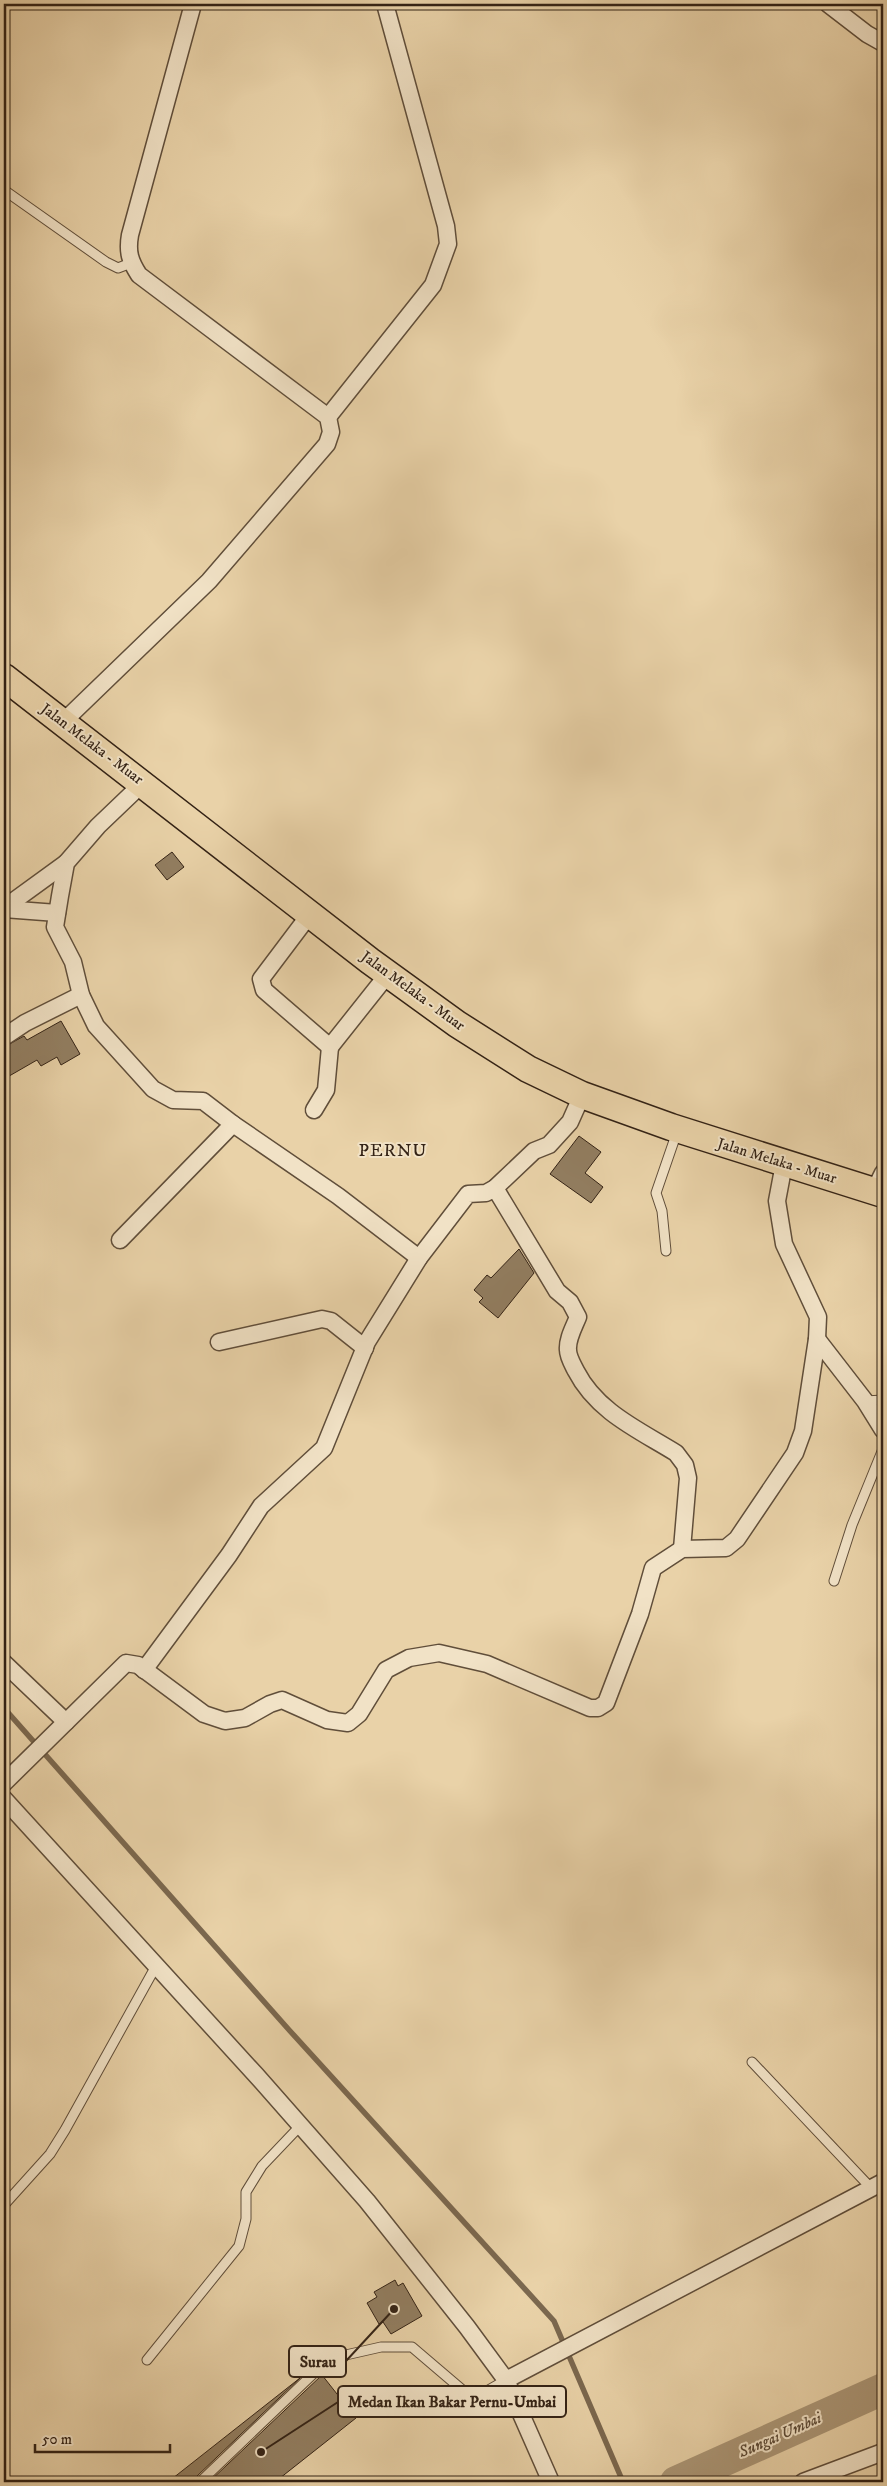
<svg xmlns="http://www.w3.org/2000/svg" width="887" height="2486" font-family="'IM FELL DW Pica',serif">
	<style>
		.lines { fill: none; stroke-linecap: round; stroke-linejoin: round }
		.stream { stroke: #7b684f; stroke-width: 5.5 }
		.river { stroke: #ab9676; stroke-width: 32 }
		.building { fill: #927e61; stroke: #332215 }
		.service-casing { stroke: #604e3a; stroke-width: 11 }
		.minor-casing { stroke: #604e3a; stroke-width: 19 }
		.primary-casing { stroke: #332215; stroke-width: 29 }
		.service { stroke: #f1e2c6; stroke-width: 9 }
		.minor { stroke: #f1e2c6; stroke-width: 16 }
		.primary { stroke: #e9d2a8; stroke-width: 26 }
		.labels { text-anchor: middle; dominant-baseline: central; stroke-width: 4; stroke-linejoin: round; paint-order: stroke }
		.street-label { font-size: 15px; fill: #332215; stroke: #f1e2c6 }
		.water-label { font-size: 16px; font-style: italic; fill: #5d4b37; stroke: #f1e2c6 }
		.quarter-label { font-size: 18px; letter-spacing: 1px; fill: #332215; stroke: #f1e2c6 }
		.leader { fill: none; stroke: #332215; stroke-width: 2 }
		.callout-dot { fill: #332215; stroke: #f1e2c6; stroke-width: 2 }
		.callout { fill: #f1e2c6; stroke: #332215; stroke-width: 2 }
		.callout-label { font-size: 16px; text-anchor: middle; font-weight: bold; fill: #332215 }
	</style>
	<rect width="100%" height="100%" fill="#e9d2a8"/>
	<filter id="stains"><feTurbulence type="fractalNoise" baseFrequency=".004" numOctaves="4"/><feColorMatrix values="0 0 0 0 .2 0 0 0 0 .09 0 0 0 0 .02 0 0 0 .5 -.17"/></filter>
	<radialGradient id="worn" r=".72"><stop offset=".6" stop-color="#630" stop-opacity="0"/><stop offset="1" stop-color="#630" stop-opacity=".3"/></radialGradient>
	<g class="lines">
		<polyline class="stream" points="4,1708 290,2031 554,2321 623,2482"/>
		<polyline class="river" points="676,2482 883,2389"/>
	</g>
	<g class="building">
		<polygon points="172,852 184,867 167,880 155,865"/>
		<polygon points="61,1021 80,1054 61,1065 57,1057 41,1066 37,1060 4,1079 4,1047 24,1036 27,1040"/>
		<polygon points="579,1136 601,1152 585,1173 603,1187 591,1203 550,1174"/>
		<polygon points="519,1249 534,1273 498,1318 479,1302 483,1298 474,1290 487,1275 491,1278"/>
		<polygon points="395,2280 398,2286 403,2283 422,2316 391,2334 383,2322 379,2324 367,2303 377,2297 374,2292"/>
		<polygon points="322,2375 356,2418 275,2482 209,2482"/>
		<polygon points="300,2378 196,2477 194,2482 168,2482"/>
	</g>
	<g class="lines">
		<g class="service-casing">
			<g id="service">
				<polyline points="4,190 106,262 118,268 131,263"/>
				<polyline points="666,1251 662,1211 656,1193 677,1132"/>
				<polyline points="865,1401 883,1400"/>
				<polyline points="834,1581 852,1525 883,1449"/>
				<polyline points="752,2062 871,2188"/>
				<polyline points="4,2205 50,2154 65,2130 156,1966"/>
				<polyline points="147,2360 239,2246 246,2219 246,2192 262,2166 301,2125"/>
				<polyline points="200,2482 313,2374 337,2357 381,2347 412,2347 473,2399 506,2380"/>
			</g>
		</g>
		<g class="minor-casing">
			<g id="minor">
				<polyline points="828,4 867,34 883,43"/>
				<polyline points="328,417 433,285 448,244 446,226 385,4"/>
				<path d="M 63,722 L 209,581 L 327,444 L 331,432 L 328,417 L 139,275 C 130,261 127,252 130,235 L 193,4"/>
				<polyline points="143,783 98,826 66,863 60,896 55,927 73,962 81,995 96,1026 153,1089 173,1100 203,1101 233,1124 338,1196 419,1258"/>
				<polyline points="4,908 66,863"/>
				<polyline points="4,909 57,913"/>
				<polyline points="310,914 261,979 264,990 330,1047 388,974"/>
				<polyline points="4,1037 25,1023 81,995"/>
				<polyline points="314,1110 326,1090 330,1047"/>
				<path d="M 495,1188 L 557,1291 L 570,1302 L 578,1317 C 574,1327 567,1339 568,1350 C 568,1357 573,1365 576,1371 C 597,1412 639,1430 676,1453 L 685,1465 L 688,1478 L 682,1549"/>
				<polyline points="874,1191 883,1173"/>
				<polyline points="120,1240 233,1124"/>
				<polyline points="817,1339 865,1401 883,1430"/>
				<polyline points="219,1342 322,1319 331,1321 365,1348"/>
				<polyline points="4,1663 66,1722"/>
				<polyline points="144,1670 229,1555 261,1506 324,1448 367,1342 419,1258 468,1194 486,1193 495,1188 534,1151 549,1145 570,1122 582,1095"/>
				<polyline points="4,1783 126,1663 138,1665 204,1714 225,1721 245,1718 270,1704 282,1700 327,1720 348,1723 359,1714 386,1670 409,1658 439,1653 487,1664 590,1708 598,1708 606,1703 640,1614 653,1568 682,1549 726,1548 737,1539 795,1453 803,1431 817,1339 818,1317 784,1244 777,1201 784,1164"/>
				<polyline points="4,1799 256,2075 367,2201 467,2327 506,2380 551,2482"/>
				<polyline points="506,2380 883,2182"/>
				<polyline points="803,2482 883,2452"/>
			</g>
		</g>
		<g class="primary-casing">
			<polyline id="primary" points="4,677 370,961 457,1024 528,1069 582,1095 671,1127 883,1194"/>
		</g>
		<use href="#service" class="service"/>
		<use href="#minor" class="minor"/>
		<use href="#primary" class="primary"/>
	</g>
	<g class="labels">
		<g class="street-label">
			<text transform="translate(92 744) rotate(37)">Jalan Melaka - Muar</text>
			<text transform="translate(413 991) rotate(36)">Jalan Melaka - Muar</text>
			<text transform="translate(777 1161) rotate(17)">Jalan Melaka - Muar</text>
		</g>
		<g class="water-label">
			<text transform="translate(780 2435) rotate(-24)">Sungai Umbai</text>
		</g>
		<g class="quarter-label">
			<text x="393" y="1151">PERNU</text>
		</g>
	</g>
	<path class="leader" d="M394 2309L346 2361M261 2452L338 2402"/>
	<g class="callout-dot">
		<circle cx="394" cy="2309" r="5"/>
		<circle cx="261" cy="2452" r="5"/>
	</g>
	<g class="callout">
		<rect x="289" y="2346" width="57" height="31" rx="5"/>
		<rect x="338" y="2386" width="228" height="31" rx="5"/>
	</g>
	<g class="callout-label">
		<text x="318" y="2367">Surau</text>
		<text x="452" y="2407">Medan Ikan Bakar Pernu-Umbai</text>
	</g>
	<rect width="887" height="2486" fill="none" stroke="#e9d2a8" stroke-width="20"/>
	<rect x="5" y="5" width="877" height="2476" fill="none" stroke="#332215" stroke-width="2.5"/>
	<rect x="10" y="10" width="867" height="2466" fill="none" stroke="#332215"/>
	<path d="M35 2444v8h135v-8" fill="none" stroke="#332215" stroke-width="2.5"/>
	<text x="42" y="2444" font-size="15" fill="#332215" stroke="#f1e2c6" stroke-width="4" paint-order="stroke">50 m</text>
	<rect width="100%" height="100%" filter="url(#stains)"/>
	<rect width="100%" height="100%" fill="url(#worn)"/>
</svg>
